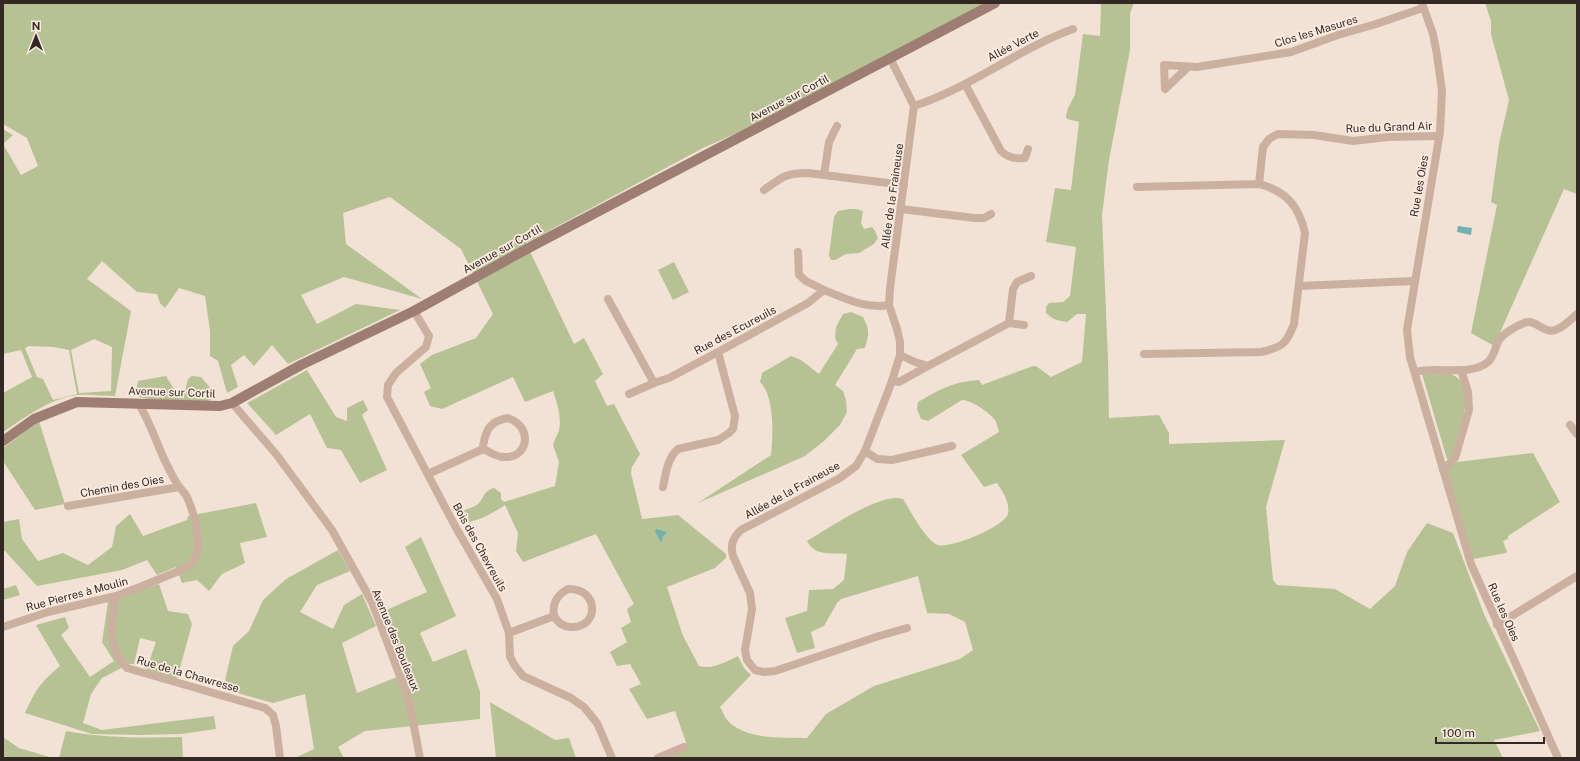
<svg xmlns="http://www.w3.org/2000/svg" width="1580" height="761" font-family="'Public Sans',sans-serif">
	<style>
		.green { fill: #b6c294; fill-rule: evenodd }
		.water { fill: #72b1af }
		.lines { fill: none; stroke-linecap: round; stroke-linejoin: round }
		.minor { stroke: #cbb0a0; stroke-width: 8 }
		.secondary { stroke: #9e7e72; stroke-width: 10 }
		.labels { text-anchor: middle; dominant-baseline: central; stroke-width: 3.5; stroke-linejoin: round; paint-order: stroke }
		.street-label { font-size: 11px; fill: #342824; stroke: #faece1 }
	</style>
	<rect width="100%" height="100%" fill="#f2e2d5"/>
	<g class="green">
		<path d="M 3,3 L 987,3 L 759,123 L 703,148 L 526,243 L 574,344 L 584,338 L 603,374 L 595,381 L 607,406 L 614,404 L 640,454 L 632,467 L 631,473 L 642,519 L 678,515 L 726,554 L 726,558 L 715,568 L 667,587 L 683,636 L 699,666 C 713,670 725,662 738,656 L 744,668 L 751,675 L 720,707 C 723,712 725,719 730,723 C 750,740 782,737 807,738 L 826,714 L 874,686 L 960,659 L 973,650 L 965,622 L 949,614 L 927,613 L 918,576 L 841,599 L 837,603 L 824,626 L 811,632 L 815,648 L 797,653 L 785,618 L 807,611 L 809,590 L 833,589 L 844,580 L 847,554 C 832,553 814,556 807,541 C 828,529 882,491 903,499 C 910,510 926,541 938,545 C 950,549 1004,527 1008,514 C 1010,502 1003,492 997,483 L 984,487 L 961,455 L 999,432 C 998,429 997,423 995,420 C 989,412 971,400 962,400 L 928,421 L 921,419 L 917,409 L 918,402 C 941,389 952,382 979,380 L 982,385 L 1033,366 L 1036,366 L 1051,377 L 1082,362 L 1086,314 L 1077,314 L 1067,322 C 1058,321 1052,319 1046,313 L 1046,307 L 1049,303 L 1063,302 L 1070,296 L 1076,247 L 1046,242 L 1055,188 L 1071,190 L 1079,122 L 1067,119 L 1066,116 L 1068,108 L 1075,95 L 1083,34 L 1100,36 L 1101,5 L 1098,3 L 1134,3 L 1130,13 L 1130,50 L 1109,160 L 1102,215 L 1108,359 L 1109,418 L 1159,415 L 1169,433 L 1169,444 L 1285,440 L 1266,507 L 1273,580 L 1277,585 L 1335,589 L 1370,609 L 1395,586 L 1407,552 L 1427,523 L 1453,533 L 1484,614 L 1540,731 L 1494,740 L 1503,758 L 669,758 L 669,757 L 687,745 L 675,711 L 647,719 L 629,689 L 641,684 L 630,664 L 617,666 L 610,652 L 627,642 L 621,628 L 631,622 L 627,609 L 634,604 L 596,534 L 523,562 L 516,551 L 518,533 L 505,505 C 493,513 475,524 460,522 L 458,519 C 459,508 471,510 478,504 C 485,497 483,491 494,488 L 501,493 L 501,499 L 504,502 L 555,486 L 559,462 L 553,445 C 554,441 556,437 558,433 C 563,420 557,404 553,391 L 525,402 L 513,377 L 442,409 L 430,406 L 424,392 L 431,388 L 420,364 L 432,355 L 476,338 L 493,314 L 461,249 L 390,197 L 343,213 L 346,244 L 422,299 L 344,277 L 301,295 L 317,324 L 356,304 L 400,310 L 288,364 L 272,345 L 254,366 L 244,355 L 231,365 L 238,387 L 227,393 L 218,361 L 210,356 L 210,331 L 205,296 L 179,288 L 165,308 L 160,303 L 157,294 L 137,292 L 102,261 L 87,279 L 131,311 L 115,396 C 103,396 90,394 78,395 C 50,398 26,417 3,432 L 3,393 L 32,377 L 21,350 L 3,354 L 3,129 L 13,135 L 3,144 L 21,175 L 38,166 L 27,138 L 3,124 ZM 94,339 L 112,347 L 111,391 L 79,393 L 71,350 ZM 29,346 L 54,347 L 69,350 L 77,394 L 53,400 L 43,379 L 37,377 L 25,348 Z"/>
		<polygon points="1485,3 1577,3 1577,194 1564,189 1494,346 1471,333 1497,205 1491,202 1499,144 1509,100 1491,34 1491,21"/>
		<polygon points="849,209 856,209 863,211 861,223 864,229 872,227 875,231 878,238 874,244 859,253 846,254 835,260 831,260 829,255 834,217 838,211"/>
		<polygon points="674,262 689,292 673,300 658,270"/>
		<path d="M 851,312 L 863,317 C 870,330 869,335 865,348 L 857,349 L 835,385 L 843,391 L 846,400 L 847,412 L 840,425 L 824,441 L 805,456 L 698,503 L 771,455 C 773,436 775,396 760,382 L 762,373 L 791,356 L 801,360 L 819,374 L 838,344 L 835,338 L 836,327 L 843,314 Z"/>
		<polygon points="307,370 336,417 347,421 347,408 363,400 368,410 362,415 387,470 360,483 341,450 327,448 310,414 276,435 247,403"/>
		<path d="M 1422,374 C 1431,374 1445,371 1453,375 C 1479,387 1457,438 1452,458 L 1447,459 Z"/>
		<path d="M 166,376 L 175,391 L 184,395 L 188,379 L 192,376 L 201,377 L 213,391 L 214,398 L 208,401 C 193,401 145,402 135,395 L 138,381 Z"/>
		<polygon points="39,421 65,504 35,510 3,461 3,448"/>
		<polygon points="1533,453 1560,502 1508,536 1508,539 1503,541 1507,552 1506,553 1473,559 1446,468 1457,462"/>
		<polygon points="256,503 267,537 240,543 245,563 222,574 209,591 197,580 182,583 176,567 157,575 147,560 122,570 37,586 5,551 3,551 3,522 19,519 22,539 38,561 63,553 88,565 112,547 116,526 130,514 143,536 187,520 188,516"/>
		<polygon points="421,537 456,616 420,633 433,662 466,649 480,692 480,719 365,731 338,747 344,758 295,758 314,749 305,694 273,703 223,689 233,646 249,631 263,600 286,579 338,550 350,571 317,585 300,612 333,629 344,605 362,594 376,626 342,643 357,693 407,673 384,611 427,592 405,547"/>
		<path d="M 159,584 L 168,611 L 188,614 L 192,624 L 177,679 L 146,671 L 156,642 L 140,638 L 134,664 L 129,664 L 102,678 L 91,694 L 83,723 L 102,730 L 214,716 L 216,729 L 181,734 L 141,735 L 92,734 L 25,713 C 36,689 40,683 60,666 L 36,625 L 65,617 L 69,628 L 61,635 L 90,677 L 114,661 L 102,642 L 108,602 Z"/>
		<polygon points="16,585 20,595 3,600 3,589"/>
		<polygon points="490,702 555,740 569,738 576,758 496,758"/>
		<path d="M 66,731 C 104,738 143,738 182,737 L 183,758 L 59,758 Z"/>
		<polygon points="3,737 19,748 53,758 3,758"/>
	</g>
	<g class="water">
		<polygon points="1458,226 1472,228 1471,235 1457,232"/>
		<polygon points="656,529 667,532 663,536 662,542 660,541 655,531"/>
	</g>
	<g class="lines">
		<g class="minor">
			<polyline points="1422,3 1433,34 1437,55 1442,91 1440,132 1407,330 1410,357 1471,564 1558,758"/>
			<path d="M 890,58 L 914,106 L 890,288 L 889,305 L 897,329 L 900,342 L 900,355 L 892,381 L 865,451 L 856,466 L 840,478 L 741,530 C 733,538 730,544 733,556 L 750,593 L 752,609 L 745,650 L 747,660 L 755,670 L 764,672 L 775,671 L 879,636 L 907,628"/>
			<polyline points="1188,67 1165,89 1164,65 1197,67 1291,52 1338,35 1376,24 1423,8"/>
			<path d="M 965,84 L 1001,151 C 1007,157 1016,159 1025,158 L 1028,149"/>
			<path d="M 914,106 C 970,88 1018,49 1073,29"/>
			<polyline points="824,175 829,142 837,126"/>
			<polyline points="1259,184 1263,147 1269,139 1278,134 1314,135 1353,141 1388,137 1439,136"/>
			<path d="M 1137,187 L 1259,184 C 1286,191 1299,206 1305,233 L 1294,324 C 1286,345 1282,347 1261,352 L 1144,354"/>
			<path d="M 764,190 C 782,177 785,173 808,173 L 904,185"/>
			<polyline points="901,209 974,218 984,218 991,214"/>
			<polyline points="798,252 799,275 806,281 824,290"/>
			<polyline points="1299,286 1414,281"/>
			<polyline points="608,299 654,383"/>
			<polyline points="414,311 429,336 426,347 396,373 388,385 387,397 455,526 497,599 509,633 510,657 515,666 523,676 571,698 584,707 597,723 612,758"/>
			<polyline points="1009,323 1024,325"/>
			<polyline points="900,355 915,362 928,366"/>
			<path d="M 1415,372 C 1436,366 1470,377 1488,362 C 1494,357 1495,347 1499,340 C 1503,334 1516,326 1524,323 C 1536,318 1543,334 1555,330 C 1563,328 1570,320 1577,314"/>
			<polyline points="892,381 899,382 928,366 1009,323 1013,289 1017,282 1031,276"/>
			<path d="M 629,394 L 654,383 L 669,378 L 718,352 L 808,303 L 824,290 C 846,299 866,309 889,305"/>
			<polyline points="232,403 276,454 332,530 372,602 409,700 420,758"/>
			<path d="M 508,418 C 534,427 528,459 504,457 C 496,457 490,452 483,449 L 483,446 C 486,428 491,421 508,418 Z"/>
			<polyline points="1570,425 1577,434"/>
			<polyline points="865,451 877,459 892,460 952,446"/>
			<polyline points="1443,470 1455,458 1469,410 1468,392 1461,370"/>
			<polyline points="428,474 483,449"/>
			<path d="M 663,487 C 666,473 667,459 678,449 L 718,440 L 729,433 L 733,429 L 735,416 L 718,352"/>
			<polyline points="68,506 179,487"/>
			<path d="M 568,589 C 600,588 599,628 572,627 C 564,627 558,623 554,616 C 552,603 557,595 568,589 Z"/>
			<path d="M 116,596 C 111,624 106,645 127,668 L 265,708 L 273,715 L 276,726 L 280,758"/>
			<polyline points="1497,625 1577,576"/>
			<path d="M 3,627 L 48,612 L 116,596 L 140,587 L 186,568 C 207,556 195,515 187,497 C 185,493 181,490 178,485 C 173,478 169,469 165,461 C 156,442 150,421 138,403"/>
			<polyline points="509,633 554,616"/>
			<polyline points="658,758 684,747"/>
		</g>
		<polyline class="secondary" points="3,441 34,419 77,402 220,406 232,403 301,365 414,311 536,244 995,3"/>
	</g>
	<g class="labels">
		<g class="street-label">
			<text transform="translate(1316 31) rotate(-17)">Clos les Masures</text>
			<text transform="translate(1013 45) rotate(-28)">Allée Verte</text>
			<text transform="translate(789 98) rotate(-28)">Avenue sur Cortil</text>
			<text transform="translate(1389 127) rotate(-2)">Rue du Grand Air</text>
			<text transform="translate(1419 186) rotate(-80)">Rue les Oies</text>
			<text transform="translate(892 196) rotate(-82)">Allée de la Fraineuse</text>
			<text transform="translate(502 249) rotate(-29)">Avenue sur Cortil</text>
			<text transform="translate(735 330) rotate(-28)">Rue des Ecureuils</text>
			<text transform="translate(172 392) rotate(2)">Avenue sur Cortil</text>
			<text transform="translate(122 486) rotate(-10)">Chemin des Oies</text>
			<text transform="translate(792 490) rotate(-29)">Allée de la Fraineuse</text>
			<text transform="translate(480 547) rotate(61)">Bois des Chevreuils</text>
			<text transform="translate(77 594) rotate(-15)">Rue Pierres à Moulin</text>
			<text transform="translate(1504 612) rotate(66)">Rue les Oies</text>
			<text transform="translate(396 640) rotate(68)">Avenue des Bouleaux</text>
			<text transform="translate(188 674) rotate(16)">Rue de la Chawresse</text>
		</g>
	</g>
	<rect width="1580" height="761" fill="none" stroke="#342824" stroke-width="8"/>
	<g transform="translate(36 36)" stroke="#faece1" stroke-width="3" paint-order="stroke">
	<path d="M0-3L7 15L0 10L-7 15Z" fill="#342824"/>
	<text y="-6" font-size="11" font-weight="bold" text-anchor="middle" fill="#342824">N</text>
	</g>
	<path d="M1436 737v6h108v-6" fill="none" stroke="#342824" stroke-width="2"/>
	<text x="1442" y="737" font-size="12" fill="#342824" stroke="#faece1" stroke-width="3" paint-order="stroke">100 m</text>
</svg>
